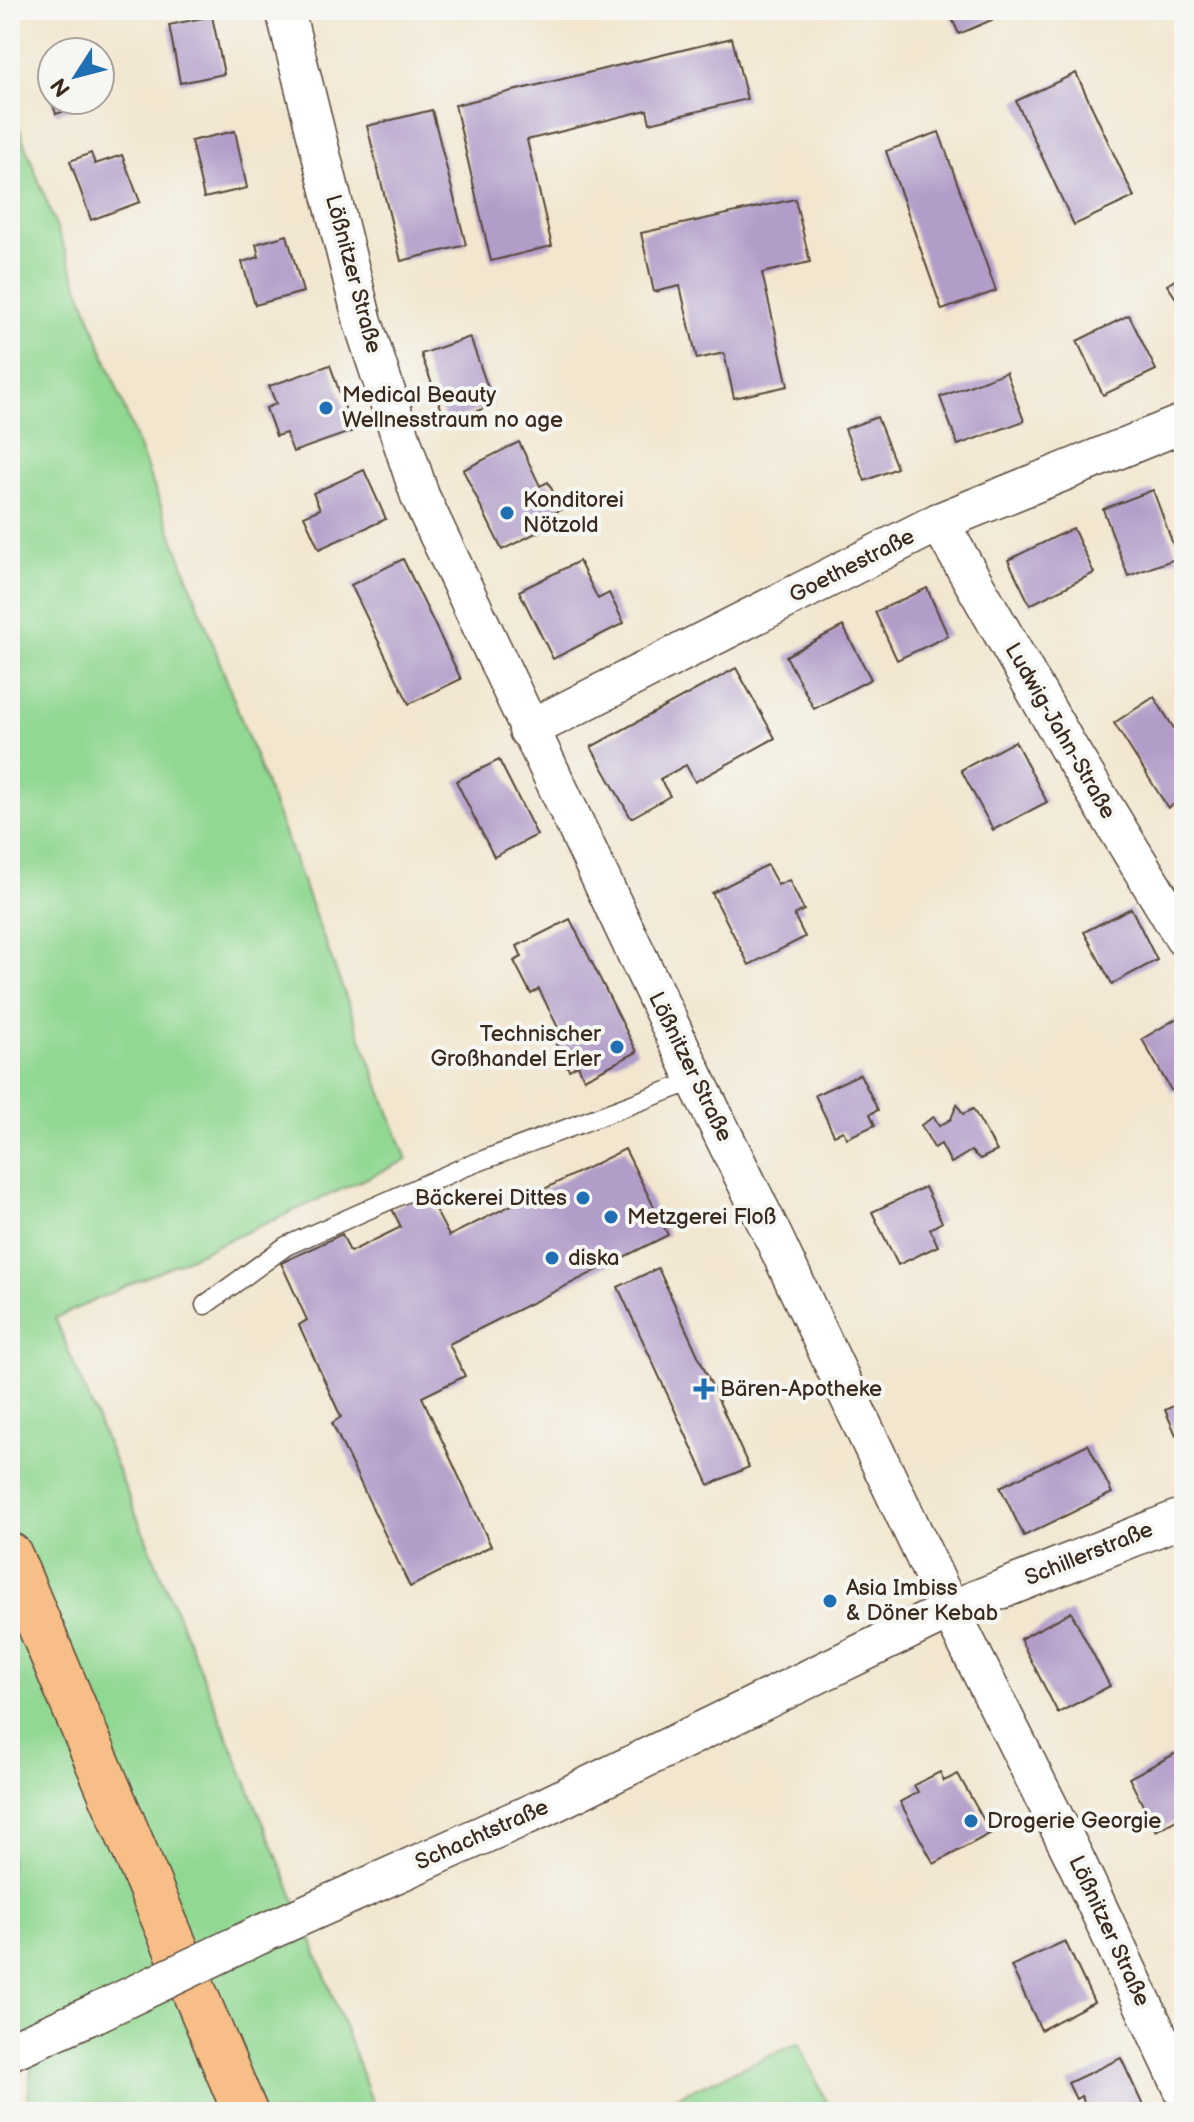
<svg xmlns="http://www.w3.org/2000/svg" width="1194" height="2122" font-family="'Balsamiq Sans',sans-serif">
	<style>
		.green { fill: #91d892; stroke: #668158; stroke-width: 2 }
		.building { fill: #b29dc9 }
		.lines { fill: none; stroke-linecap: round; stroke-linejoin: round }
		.lane-casing { stroke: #564639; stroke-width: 21 }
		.street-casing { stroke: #564639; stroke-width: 41 }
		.primary-casing { stroke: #564639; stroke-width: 47 }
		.lane { stroke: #fff; stroke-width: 18 }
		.street { stroke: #fff; stroke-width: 38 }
		.primary { stroke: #f7be87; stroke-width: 44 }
		.street-bridge-casing { stroke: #564639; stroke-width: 41; stroke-linecap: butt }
		.street-bridge { stroke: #fff; stroke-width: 38 }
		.poi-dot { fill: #1f6fb2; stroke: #f6f6f2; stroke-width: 3 }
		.labels { text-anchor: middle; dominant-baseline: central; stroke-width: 8; stroke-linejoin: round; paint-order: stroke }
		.street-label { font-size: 22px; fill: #3b2a1e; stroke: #f6f6f2 }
		.poi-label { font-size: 22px; fill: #3b2a1e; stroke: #f6f6f2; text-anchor: start }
	</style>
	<rect width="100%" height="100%" fill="#f6f6f2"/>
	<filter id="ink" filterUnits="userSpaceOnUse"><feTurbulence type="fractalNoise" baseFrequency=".0125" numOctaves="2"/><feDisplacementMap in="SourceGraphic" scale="16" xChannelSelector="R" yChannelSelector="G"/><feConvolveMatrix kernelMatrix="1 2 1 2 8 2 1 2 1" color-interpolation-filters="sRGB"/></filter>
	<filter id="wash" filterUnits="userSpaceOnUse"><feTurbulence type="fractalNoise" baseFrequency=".006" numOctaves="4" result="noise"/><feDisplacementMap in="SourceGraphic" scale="32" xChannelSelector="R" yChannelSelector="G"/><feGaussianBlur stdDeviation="1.8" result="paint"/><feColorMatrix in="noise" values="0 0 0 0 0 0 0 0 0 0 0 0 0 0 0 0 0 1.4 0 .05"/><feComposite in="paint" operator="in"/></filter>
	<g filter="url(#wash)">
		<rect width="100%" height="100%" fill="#f2e6cf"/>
		<g class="green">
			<polygon points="10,104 407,1160 55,1318 312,1941 376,2112 27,2112 31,2069 10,2021"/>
			<polygon points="799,2043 831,2112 641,2112"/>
		</g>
		<g id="blocks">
			<g class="building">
				<polygon points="948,10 1015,10 959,34"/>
				<polygon points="212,16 224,74 180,83 169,25"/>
				<polygon points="732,38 747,99 650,123 647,110 527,140 552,246 491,261 455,105"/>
				<polygon points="52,61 52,100 95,101 56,114 40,65"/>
				<polygon points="1076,73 1134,197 1074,225 1016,101"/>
				<polygon points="432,110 466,245 401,261 367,126"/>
				<polygon points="235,131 247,188 204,198 191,141"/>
				<polygon points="939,132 996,291 942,310 886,151"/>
				<polygon points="91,153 95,164 122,155 140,202 91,220 70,161"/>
				<polygon points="795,199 810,262 762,273 788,386 734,398 724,353 697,359 680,286 654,292 641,233"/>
				<polygon points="287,235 303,292 255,305 242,262 259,257 256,244"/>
				<polygon points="1184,274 1184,310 1167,285"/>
				<polygon points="1129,315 1156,370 1103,395 1077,341"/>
				<polygon points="470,337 494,405 446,422 421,354"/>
				<polygon points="330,365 353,431 293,452 286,433 276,436 266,408 276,404 269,386"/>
				<polygon points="1006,372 1024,421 958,445 940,397"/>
				<polygon points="877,417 897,468 865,481 845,429"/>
				<polygon points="519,442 540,486 548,482 562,509 554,513 558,522 502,550 463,470"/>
				<polygon points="364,470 386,519 319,549 304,516 320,509 313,493"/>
				<polygon points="1153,490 1178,558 1128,576 1103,509"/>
				<polygon points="1073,528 1094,573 1030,605 1008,560"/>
				<polygon points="403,559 461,679 409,704 351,585"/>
				<polygon points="579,561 598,599 609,593 624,623 553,659 519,591"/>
				<polygon points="927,588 948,636 897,660 875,612"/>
				<polygon points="843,626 871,679 814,709 786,656"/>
				<polygon points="736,668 775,738 695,782 686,765 660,779 670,796 631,818 591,747"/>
				<polygon points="1154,697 1184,744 1184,798 1168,808 1114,723"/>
				<polygon points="1015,741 1047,802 993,830 961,770"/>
				<polygon points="499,760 537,835 494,857 456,781"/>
				<polygon points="767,865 778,885 789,880 804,910 794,915 805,937 749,965 712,893"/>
				<polygon points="1131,908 1157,960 1112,984 1084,932"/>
				<polygon points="570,919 637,1052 584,1079 578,1065 569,1070 555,1042 563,1038 539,989 531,994 514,961 522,957 517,946"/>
				<polygon points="1181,1016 1184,1022 1184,1085 1172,1092 1142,1039"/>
				<polygon points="860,1074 878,1110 870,1114 875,1125 847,1138 843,1131 834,1135 815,1095"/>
				<polygon points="957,1104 963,1114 973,1109 997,1151 980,1159 971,1151 951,1163 941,1144 934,1148 921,1125 934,1117 939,1126 951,1119"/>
				<polygon points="625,1149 668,1235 449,1344 465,1376 422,1397 491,1546 410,1587 332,1423 341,1417 299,1325 307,1320 281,1263 342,1234 350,1252 401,1227 392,1209 426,1192 449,1236"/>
				<polygon points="925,1187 942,1222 930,1229 938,1246 898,1265 872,1212"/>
				<polygon points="658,1268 749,1467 709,1485 618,1287"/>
				<polygon points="1184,1401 1184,1434 1176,1435 1165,1410"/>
				<polygon points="1088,1444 1112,1493 1024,1536 1000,1487"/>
				<polygon points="1071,1612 1110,1686 1058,1713 1020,1639"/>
				<polygon points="1184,1749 1184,1816 1156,1831 1129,1778"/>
				<polygon points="940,1772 944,1781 958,1774 991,1833 934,1864 900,1802 918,1792 914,1785"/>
				<polygon points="1065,1941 1094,2002 1041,2030 1011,1966"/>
				<polygon points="1121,2058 1146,2112 1089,2112 1081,2096 1076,2099 1068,2083"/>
			</g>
		</g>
	</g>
	<g filter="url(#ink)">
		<use href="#blocks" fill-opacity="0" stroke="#564639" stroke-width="2"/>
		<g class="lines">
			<g class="lane-casing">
				<polyline id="lane" points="205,1305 286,1246 462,1168 696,1080"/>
			</g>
			<g class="street-casing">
				<g id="street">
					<polyline points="285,10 363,322 420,496 696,1080 770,1230 950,1610 1076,1861 1184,2091"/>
					<polyline points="939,522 1069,749 1184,938"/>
					<polyline points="528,730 939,522 1184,423"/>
					<polyline points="257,1936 545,1807 950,1610 1184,1517"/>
					<polyline points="10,2051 98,2012"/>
				</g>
			</g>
			<g class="primary-casing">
				<polyline id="primary" points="10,1555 245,2112"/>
			</g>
			<use href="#lane" class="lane"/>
			<use href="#street" class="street"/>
			<use href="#primary" class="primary"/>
			<g class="street-bridge-casing">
				<polyline id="street-bridge" points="98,2012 257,1936"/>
			</g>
			<use href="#street-bridge" class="street-bridge"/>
		</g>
	</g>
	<g class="poi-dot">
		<circle cx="326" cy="408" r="8"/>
		<circle cx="507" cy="513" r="8"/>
		<circle cx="617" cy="1047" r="8"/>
		<circle cx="583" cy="1198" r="8"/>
		<circle cx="611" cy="1217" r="8"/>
		<circle cx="552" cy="1258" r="8"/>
		<path d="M700 1377h8v8h8v8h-8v8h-8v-8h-8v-8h8z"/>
		<circle cx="830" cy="1601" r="8"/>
		<circle cx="971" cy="1821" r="8"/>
	</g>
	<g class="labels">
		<g class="street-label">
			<text transform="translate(353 274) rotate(75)">Lößnitzer Straße</text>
			<text transform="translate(852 566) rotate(-27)">Goethestraße</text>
			<text transform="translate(1060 731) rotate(60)">Ludwig-Jahn-Straße</text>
			<text transform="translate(690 1067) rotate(64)">Lößnitzer Straße</text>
			<text transform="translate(1089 1554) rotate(-22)">Schillerstraße</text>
			<text transform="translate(482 1835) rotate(-24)">Schachtstraße</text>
			<text transform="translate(1109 1931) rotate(65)">Lößnitzer Straße</text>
		</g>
		<g class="poi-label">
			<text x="342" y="395">Medical Beauty<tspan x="342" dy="25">Wellnesstraum no age</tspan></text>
			<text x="523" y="500">Konditorei<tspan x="523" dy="25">Nötzold</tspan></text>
			<text x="601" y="1034" text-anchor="end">Technischer<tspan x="601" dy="25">Großhandel Erler</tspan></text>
			<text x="567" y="1198" text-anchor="end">Bäckerei Dittes</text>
			<text x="627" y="1217">Metzgerei Floß</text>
			<text x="568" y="1258">diska</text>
			<text x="720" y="1389">Bären-Apotheke</text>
			<text x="846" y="1588">Asia Imbiss<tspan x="846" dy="25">&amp; Döner Kebab</tspan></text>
			<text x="987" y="1821">Drogerie Georgie</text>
		</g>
	</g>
	<rect width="1194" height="2122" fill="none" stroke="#f6f6f2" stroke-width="40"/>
	<g transform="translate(76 76) rotate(234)"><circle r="38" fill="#f6f6f2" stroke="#aba49d" stroke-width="2"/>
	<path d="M0-6L14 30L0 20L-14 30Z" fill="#1f6fb2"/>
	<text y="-12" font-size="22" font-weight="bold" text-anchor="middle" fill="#3b2a1e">N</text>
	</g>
</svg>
